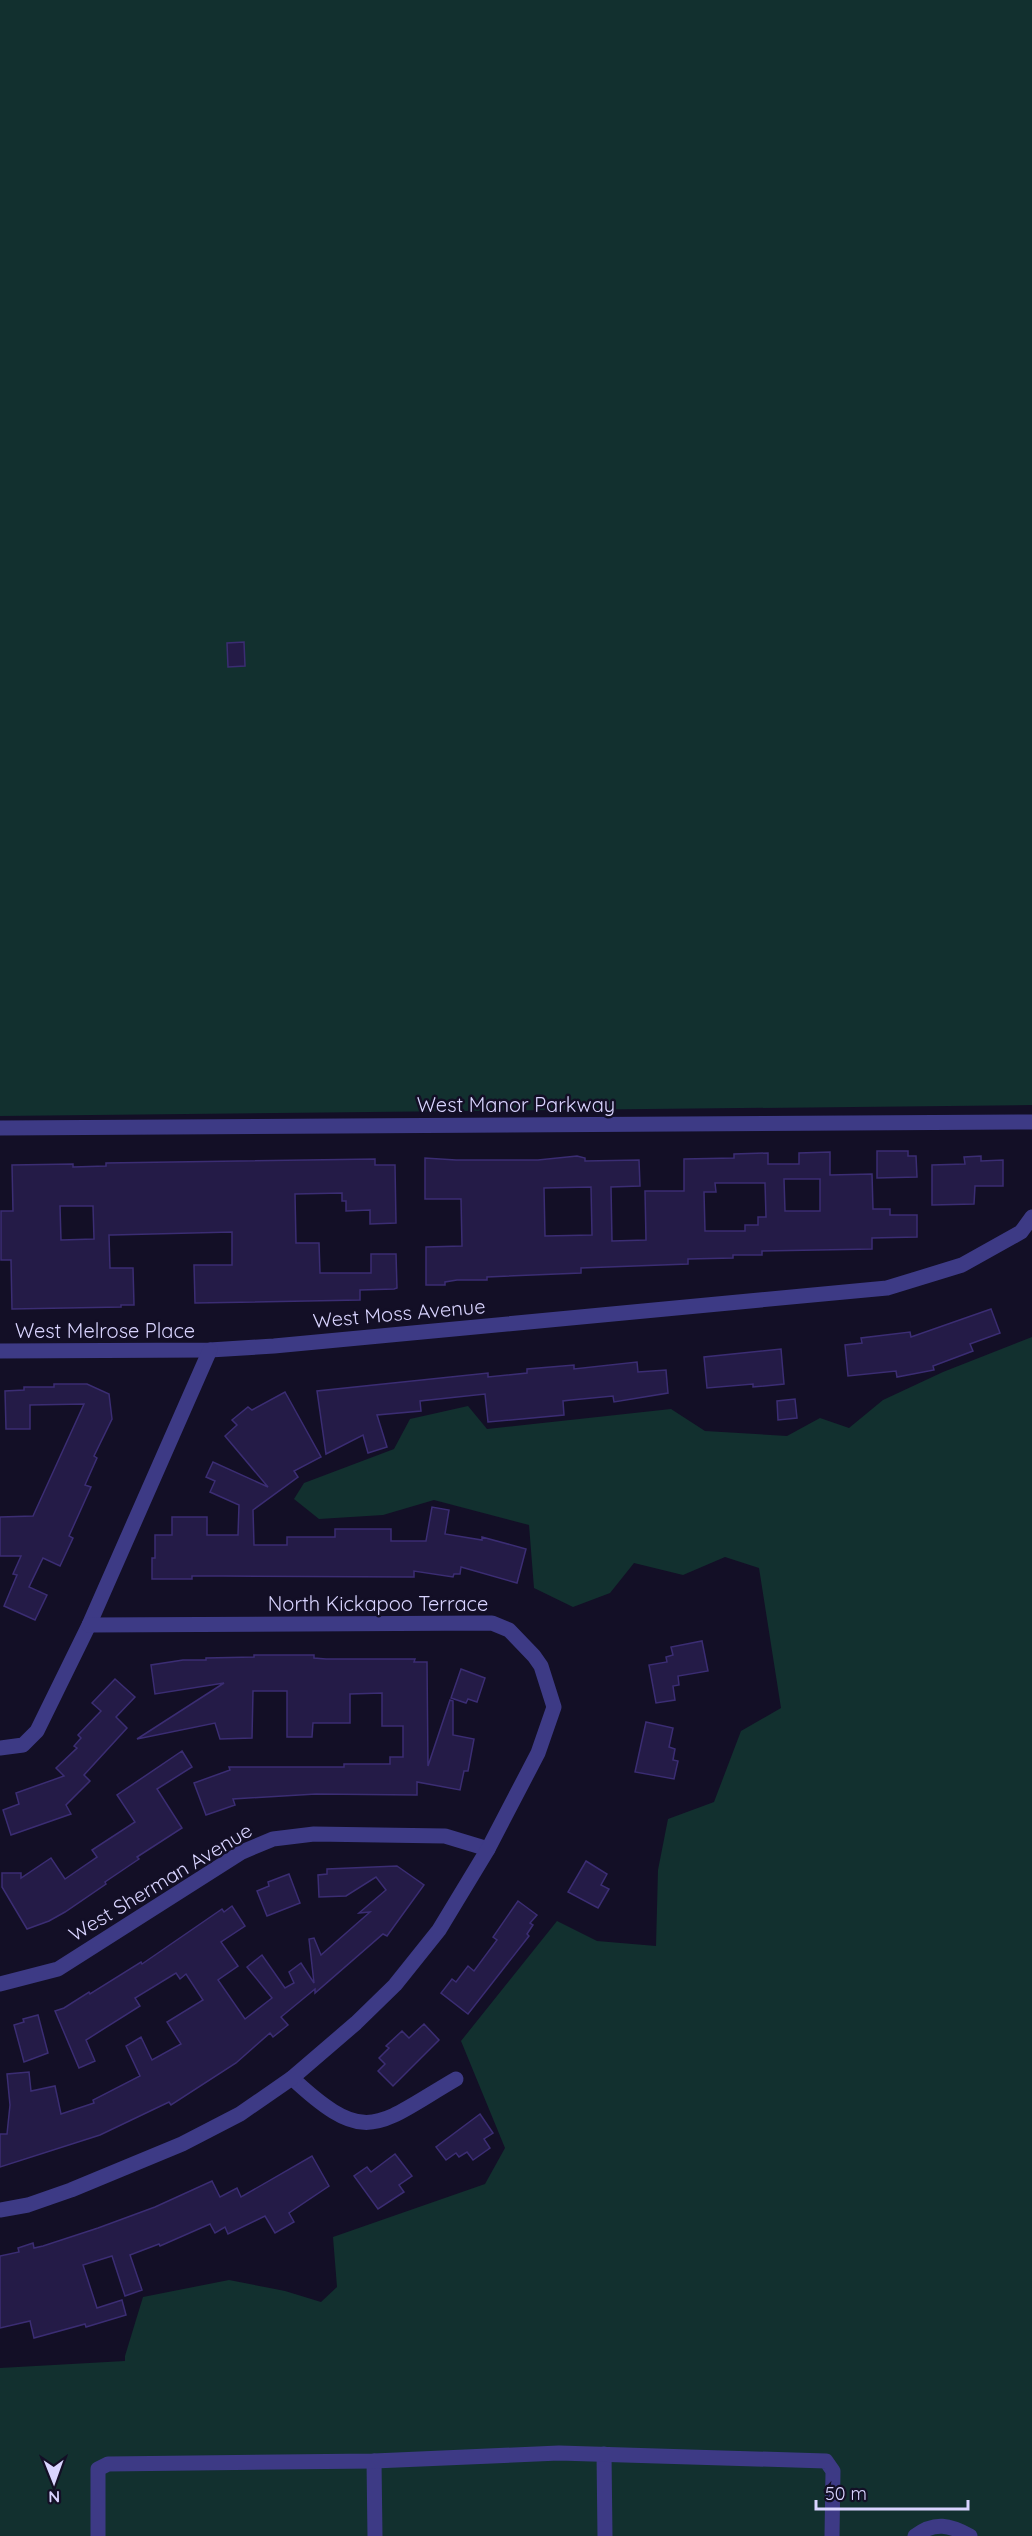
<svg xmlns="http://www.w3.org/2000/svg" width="1032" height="2536" font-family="Quicksand,sans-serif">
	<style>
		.green { fill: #12302f }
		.building { fill: #241b47; stroke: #3b2d73; stroke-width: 1.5; fill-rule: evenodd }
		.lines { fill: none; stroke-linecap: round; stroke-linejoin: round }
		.minor { stroke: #3d3a85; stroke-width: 15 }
		.labels { text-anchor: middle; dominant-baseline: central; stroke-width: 5; stroke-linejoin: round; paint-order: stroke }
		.street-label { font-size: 20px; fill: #d9d4ff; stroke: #130f26 }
	</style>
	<rect width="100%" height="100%" fill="#130f26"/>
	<g class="green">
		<polygon points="0,0 1032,0 1032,1105 0,1116"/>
		<polygon points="1032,1337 1032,2536 0,2536 0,2368 125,2361 125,2356 143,2297 229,2280 285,2291 321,2302 337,2287 333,2237 485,2184 505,2148 461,2041 557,1921 597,1941 656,1946 658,1870 668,1819 714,1802 741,1731 781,1708 759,1568 725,1557 683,1575 634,1563 610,1593 573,1607 534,1588 529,1525 434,1500 383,1515 319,1519 294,1499 304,1483 394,1449 410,1419 468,1406 487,1429 671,1409 705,1431 787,1436 820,1418 849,1428 883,1400 943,1372"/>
	</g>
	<g class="building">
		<polygon points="244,642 245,666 228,667 227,643"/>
		<polygon points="877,1151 908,1151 908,1156 916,1156 917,1177 877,1178"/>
		<path d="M 830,1152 L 830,1175 L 872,1174 L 873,1209 L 890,1209 L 890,1215 L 917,1215 L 917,1237 L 872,1238 L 872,1249 L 762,1251 L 762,1255 L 733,1255 L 733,1258 L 688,1259 L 688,1264 L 581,1268 L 581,1273 L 487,1277 L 487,1280 L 457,1280 L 445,1282 L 445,1285 L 426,1285 L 426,1247 L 462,1246 L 461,1199 L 425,1199 L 425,1158 L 456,1160 L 538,1160 L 577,1156 L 585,1158 L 585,1161 L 639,1160 L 640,1186 L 611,1187 L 612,1241 L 646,1240 L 645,1191 L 684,1191 L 684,1159 L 734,1158 L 734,1154 L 768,1153 L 768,1164 L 799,1164 L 799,1153 ZM 784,1179 L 820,1179 L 820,1211 L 785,1211 ZM 715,1183 L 765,1183 L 766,1217 L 758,1217 L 758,1225 L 745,1225 L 745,1231 L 705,1231 L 704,1192 L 716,1192 ZM 591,1187 L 592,1235 L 545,1236 L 544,1188 Z"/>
		<polygon points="981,1156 981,1161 1003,1160 1003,1186 975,1186 974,1204 932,1205 932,1165 965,1164 964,1157"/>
		<path d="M 375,1159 L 375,1165 L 395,1165 L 396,1223 L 370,1224 L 370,1210 L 346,1211 L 346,1201 L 342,1201 L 342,1193 L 295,1194 L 296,1243 L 319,1243 L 320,1273 L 371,1273 L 371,1254 L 396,1254 L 397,1288 L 394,1289 L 360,1290 L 360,1300 L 195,1303 L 194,1265 L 232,1265 L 232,1232 L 112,1235 L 109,1235 L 110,1268 L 133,1268 L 134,1305 L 121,1305 L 121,1307 L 12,1309 L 11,1260 L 1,1260 L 1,1211 L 13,1211 L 12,1165 L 73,1164 L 73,1167 L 106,1166 L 106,1163 ZM 60,1206 L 93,1206 L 94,1239 L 61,1240 Z"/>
		<polygon points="991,1309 1000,1333 970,1344 973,1351 933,1366 934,1370 897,1377 896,1371 848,1376 845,1345 862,1343 861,1338 910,1332 911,1337"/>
		<polygon points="781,1349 784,1384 753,1387 753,1384 707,1388 704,1357"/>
		<polygon points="637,1362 638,1372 666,1370 668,1393 614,1402 613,1396 571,1400 563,1401 564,1415 488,1422 485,1394 420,1401 421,1411 377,1415 387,1447 368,1453 363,1435 326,1454 317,1391 488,1373 488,1377 527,1373 527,1369 574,1365 574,1369"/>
		<polygon points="54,1384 87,1384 109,1394 112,1419 94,1456 97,1458 85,1485 91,1487 69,1536 73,1538 60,1566 43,1558 29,1587 47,1595 35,1620 4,1606 17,1575 13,1574 21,1556 0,1556 0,1517 33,1516 84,1404 30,1405 30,1429 6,1429 5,1391 24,1390 24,1387 54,1387"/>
		<polygon points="285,1392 321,1457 294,1471 298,1477 253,1510 254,1545 287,1545 287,1537 335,1537 335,1529 391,1529 391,1541 426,1541 432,1507 449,1510 445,1534 482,1540 482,1537 526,1549 517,1583 461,1567 460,1574 454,1574 453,1577 414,1571 414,1577 224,1576 192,1576 192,1579 152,1579 152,1558 155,1558 155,1535 172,1535 172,1517 207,1517 207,1535 238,1535 239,1505 210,1492 215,1481 206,1477 213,1462 268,1487 225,1436 237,1425 232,1420 248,1407 252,1410"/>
		<polygon points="795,1399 797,1418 778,1420 777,1401"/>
		<polygon points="702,1641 708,1671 678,1676 679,1685 673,1686 675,1700 656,1703 649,1665 667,1662 666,1657 673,1655 671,1647"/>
		<polygon points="254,1655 314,1655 314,1658 326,1659 415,1659 414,1662 427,1662 428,1766 450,1700 453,1701 453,1735 474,1739 468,1771 464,1771 460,1790 417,1782 417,1795 316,1794 233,1799 235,1805 206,1815 194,1783 230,1770 229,1767 344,1767 344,1764 390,1764 390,1757 403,1757 403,1726 382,1726 382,1693 350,1694 350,1723 313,1723 312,1737 287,1737 287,1691 253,1691 252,1738 220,1739 215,1723 137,1739 224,1683 155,1694 151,1665 183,1660 206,1660 206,1658 254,1657"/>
		<polygon points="461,1669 485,1678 477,1702 468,1699 466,1703 451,1698"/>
		<polygon points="115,1679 135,1697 116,1717 127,1728 84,1775 90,1781 66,1805 71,1814 11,1835 3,1810 19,1804 16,1793 64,1776 56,1768 77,1748 74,1746 81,1738 78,1735 101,1711 92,1703"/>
		<polygon points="646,1722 673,1728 669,1747 675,1749 673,1760 678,1761 674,1779 635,1772"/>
		<polygon points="182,1751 192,1767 157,1789 182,1828 137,1857 139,1859 105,1882 106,1884 65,1912 49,1921 27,1929 2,1887 2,1873 21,1873 21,1878 51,1858 65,1879 97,1857 92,1850 135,1822 117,1795"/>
		<polygon points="586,1861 607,1874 601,1885 609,1889 598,1908 568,1892"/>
		<polygon points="397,1866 424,1885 387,1936 383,1934 315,1993 315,1989 281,2017 288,2025 273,2037 270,2033 236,2063 171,2105 169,2102 100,2135 0,2167 0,2134 7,2134 10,2105 7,2074 29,2072 31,2091 55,2086 61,2114 94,2103 93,2100 140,2076 126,2046 141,2037 152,2060 181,2044 167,2022 203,2000 186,1974 180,1979 176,1973 135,1998 140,2006 86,2040 95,2061 79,2068 55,2011 64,2008 89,1992 90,1994 141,1962 142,1964 222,1909 224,1912 232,1906 245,1926 221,1942 238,1966 218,1980 245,2019 272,1998 247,1967 262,1955 285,1988 294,1983 289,1972 301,1963 314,1983 309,1939 314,1938 321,1955 370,1912 359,1913 386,1890 376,1877 346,1896 319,1897 318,1875 327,1874 327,1869"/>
		<polygon points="289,1874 300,1903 267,1916 257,1891 269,1886 268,1882"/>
		<polygon points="518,1901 537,1915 530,1923 533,1925 527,1934 529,1936 468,2014 441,1993 452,1979 456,1982 468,1966 474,1971 497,1940 493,1937"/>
		<polygon points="38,2015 48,2053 24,2062 14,2025 24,2022 23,2019"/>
		<polygon points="424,2024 439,2040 393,2086 378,2071 385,2064 379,2058 389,2048 386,2046 402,2031 409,2038"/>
		<polygon points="480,2114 493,2133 484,2139 490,2148 473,2160 467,2152 459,2157 456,2153 446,2160 436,2147"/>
		<polygon points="395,2154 412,2176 399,2185 404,2192 378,2209 354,2176 367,2167 371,2172"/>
		<polygon points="312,2156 329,2186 289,2213 294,2222 275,2233 265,2216 228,2234 225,2227 215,2233 210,2224 160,2246 159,2244 130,2255 142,2290 125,2296 112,2256 83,2265 97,2308 122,2300 126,2315 86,2327 85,2324 34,2338 30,2321 0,2328 0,2256 19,2252 18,2248 33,2243 34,2248 43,2246 98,2228 155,2207 212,2181 220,2197 237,2188 241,2197"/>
	</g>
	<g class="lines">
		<g class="minor">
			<polyline points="0,1128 1032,1122"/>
			<polyline points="0,1351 210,1350 274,1346 887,1288 962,1265 1021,1232 1032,1217"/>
			<polyline points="0,1748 23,1745 37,1731 89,1625 210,1350"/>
			<polyline points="0,1984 58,1969 242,1852 273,1839 314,1834 445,1836 488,1849"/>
			<path d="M 292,2078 C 367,2148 377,2125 456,2079"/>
			<polyline points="0,2210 28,2205 71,2190 182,2144 240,2114 292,2078 356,2023 395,1985 439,1930 488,1849 538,1753 554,1707 541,1666 534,1656 509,1630 492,1623 89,1625"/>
			<polyline points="604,2454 605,2536"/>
			<polyline points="374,2461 375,2536"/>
			<polyline points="98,2536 98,2469 108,2464 374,2461 559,2453 826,2461 833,2471 832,2536"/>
			<path d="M 915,2536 C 935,2521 950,2525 970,2536"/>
		</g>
	</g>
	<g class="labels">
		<g class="street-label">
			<text x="516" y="1104">West Manor Parkway</text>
			<text transform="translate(399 1313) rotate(-5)">West Moss Avenue</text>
			<text x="105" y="1330">West Melrose Place</text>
			<text x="378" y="1603">North Kickapoo Terrace</text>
			<text transform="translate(160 1882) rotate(-31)">West Sherman Avenue</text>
		</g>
	</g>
	<g transform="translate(54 2482) rotate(179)" stroke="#130f26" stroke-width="4.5" paint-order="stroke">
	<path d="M0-4.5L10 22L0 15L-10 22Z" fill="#d9d4ff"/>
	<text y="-9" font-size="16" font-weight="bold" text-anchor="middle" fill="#d9d4ff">N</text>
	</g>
	<path d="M816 2500v9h152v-9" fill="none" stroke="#d9d4ff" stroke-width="3"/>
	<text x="825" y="2500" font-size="18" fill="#d9d4ff" stroke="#130f26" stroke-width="4.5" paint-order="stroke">50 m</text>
</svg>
